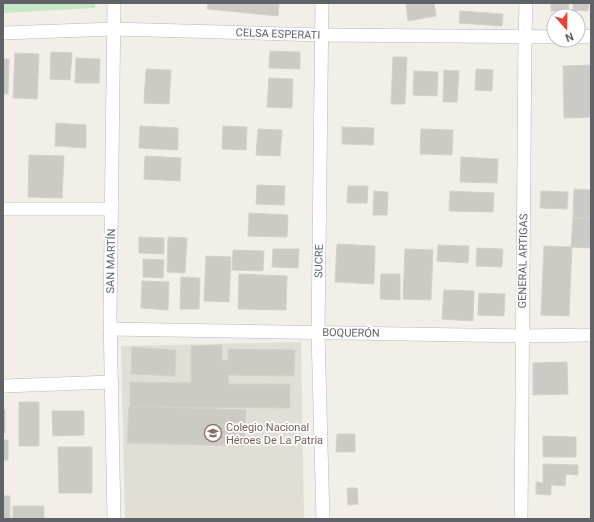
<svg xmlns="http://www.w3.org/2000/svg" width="594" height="522" font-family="Roboto,sans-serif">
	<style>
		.education { fill: #e1ded6 }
		.green { fill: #c5e8c5 }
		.building { fill: #cccac5; stroke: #d6d1c6 }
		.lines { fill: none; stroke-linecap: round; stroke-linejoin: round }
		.street-casing { stroke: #b5b8bc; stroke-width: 14 }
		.street { stroke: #fff; stroke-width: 13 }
		.labels { text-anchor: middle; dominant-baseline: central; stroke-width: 3.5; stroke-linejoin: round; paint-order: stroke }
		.street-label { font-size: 11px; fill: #5f6368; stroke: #fff }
		.education-label { font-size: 11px; fill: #785e54; stroke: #fff; text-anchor: start }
	</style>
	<rect width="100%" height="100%" fill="#f1efe8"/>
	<polygon class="education" points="301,342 304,519 125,519 121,346"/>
	<polygon class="green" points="3,3 95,3 95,8 3,13"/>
	<g class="building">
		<polygon points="208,3 279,3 278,16 207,9"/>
		<polygon points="406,3 434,3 436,16 408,21"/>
		<polygon points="551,3 569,3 568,12 551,11"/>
		<polygon points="573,3 589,3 588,11 573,10"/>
		<polygon points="460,11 503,14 502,26 459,23"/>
		<polygon points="270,51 300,52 300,69 269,68"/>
		<polygon points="51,52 72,53 70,80 50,79"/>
		<polygon points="15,53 39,54 37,99 13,98"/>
		<polygon points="393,57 407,57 405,104 391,104"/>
		<polygon points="76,58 100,59 99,83 75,83"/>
		<polygon points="3,59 9,59 8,94 3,94"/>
		<polygon points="591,65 591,117 564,118 563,66"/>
		<polygon points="146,69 171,70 169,104 144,103"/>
		<polygon points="476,69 493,70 492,91 475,90"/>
		<polygon points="444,70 459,71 457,102 443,102"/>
		<polygon points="414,71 438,72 437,96 413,95"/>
		<polygon points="269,78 293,79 292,108 267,107"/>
		<polygon points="56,123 86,125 86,148 55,146"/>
		<polygon points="140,126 178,128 178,150 139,148"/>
		<polygon points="223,126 247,127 246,150 222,149"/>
		<polygon points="342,127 374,128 373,145 342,144"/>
		<polygon points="258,129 282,130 280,156 256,155"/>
		<polygon points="421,129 453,130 452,155 420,154"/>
		<polygon points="29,155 64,156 62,198 28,197"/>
		<polygon points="145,156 181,158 180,181 144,179"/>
		<polygon points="461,157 498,159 497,183 460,182"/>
		<polygon points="257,185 285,186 284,205 256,204"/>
		<polygon points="348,186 368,186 367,203 347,203"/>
		<polygon points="574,189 591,190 591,218 573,218"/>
		<polygon points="374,191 388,192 387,215 373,215"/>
		<polygon points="450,191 494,193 493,212 449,211"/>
		<polygon points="541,191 568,192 567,209 540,208"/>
		<polygon points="249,213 288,215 287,237 248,236"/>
		<polygon points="573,218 591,218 591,248 571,247"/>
		<polygon points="139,237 164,238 164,254 139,253"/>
		<polygon points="168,237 187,238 185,273 167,272"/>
		<polygon points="337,244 375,246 374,284 335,282"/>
		<polygon points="438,245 469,246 468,263 437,261"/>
		<polygon points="544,246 572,247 569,316 541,315"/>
		<polygon points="477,248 503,249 502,267 476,266"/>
		<polygon points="273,249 299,249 298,268 272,267"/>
		<polygon points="405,249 433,250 431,300 403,299"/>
		<polygon points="233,250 264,251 263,271 232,270"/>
		<polygon points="206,256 231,257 229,302 204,301"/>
		<polygon points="143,259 164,260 163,278 143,277"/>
		<polygon points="239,274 287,276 286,310 238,309"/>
		<polygon points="381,274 400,274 400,300 380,299"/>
		<polygon points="181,277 200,278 199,309 180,309"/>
		<polygon points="142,281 169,282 168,310 141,308"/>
		<polygon points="444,290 474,291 473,321 442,319"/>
		<polygon points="479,293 505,294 504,316 478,315"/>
		<polygon points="222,345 222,361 228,360 228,349 295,350 294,376 228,375 229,384 290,384 290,408 130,407 130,382 191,383 191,346"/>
		<polygon points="132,347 176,350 175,376 131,374"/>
		<polygon points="567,362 568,394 533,395 533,363"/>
		<rect x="19" y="402" width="20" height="44"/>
		<polygon points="129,406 246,410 244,446 127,443"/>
		<rect x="3" y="410" width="2" height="23"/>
		<polygon points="52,411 84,411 84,435 53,436"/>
		<polygon points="337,434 355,434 355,452 336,452"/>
		<polygon points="543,436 576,437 576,457 543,457"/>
		<rect x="3" y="440" width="5" height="20"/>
		<polygon points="58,447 92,447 92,493 59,493"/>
		<polygon points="543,464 578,465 578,475 566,474 565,486 551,485 551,495 536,494 536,482 543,483"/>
		<polygon points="347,488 357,488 358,504 348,505"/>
		<rect x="3" y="496" width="7" height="23"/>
		<rect x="13" y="506" width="31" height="13"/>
	</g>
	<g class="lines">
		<g class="street-casing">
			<g id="street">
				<polyline points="114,3 110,316 114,519"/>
				<polyline points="322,3 318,333 323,519"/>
				<polyline points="3,33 114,29 321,35 554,37"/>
				<polyline points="578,37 591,36"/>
				<polyline points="3,209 111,209"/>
				<polyline points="110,329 522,336 591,335"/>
				<polyline points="3,386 112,382"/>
				<polyline points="521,519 525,37 526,3"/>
			</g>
		</g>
		<use href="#street" class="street"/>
	</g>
	<defs>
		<g id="school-ring" transform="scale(0.9)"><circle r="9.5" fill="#fff" stroke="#8d6e63" stroke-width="1.5"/><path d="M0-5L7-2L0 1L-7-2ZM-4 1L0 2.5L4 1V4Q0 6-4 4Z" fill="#8d6e63"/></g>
	</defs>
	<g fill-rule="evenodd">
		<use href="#school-ring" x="213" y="433"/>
	</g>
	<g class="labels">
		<g class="street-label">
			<text transform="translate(278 34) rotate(2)">CELSA ESPERATI</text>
			<text transform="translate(111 261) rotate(-89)">SAN MARTÍN</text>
			<text transform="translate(319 261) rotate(-89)">SUCRE</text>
			<text transform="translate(523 261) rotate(-89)">GENERAL ARTIGAS</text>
			<text transform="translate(351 333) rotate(1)">BOQUERÓN</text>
		</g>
		<g class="education-label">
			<text x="226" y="427">Colegio Nacional<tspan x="226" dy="13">Héroes De La Patria</tspan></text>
		</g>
	</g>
	<rect width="594" height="522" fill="none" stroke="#5f6368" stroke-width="8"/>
	<g transform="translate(566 28) rotate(160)"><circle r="19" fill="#ffffff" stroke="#bfc1c3"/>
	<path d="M0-3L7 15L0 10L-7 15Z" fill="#ea4335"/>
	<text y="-6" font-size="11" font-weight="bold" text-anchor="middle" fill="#5f6368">N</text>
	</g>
</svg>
